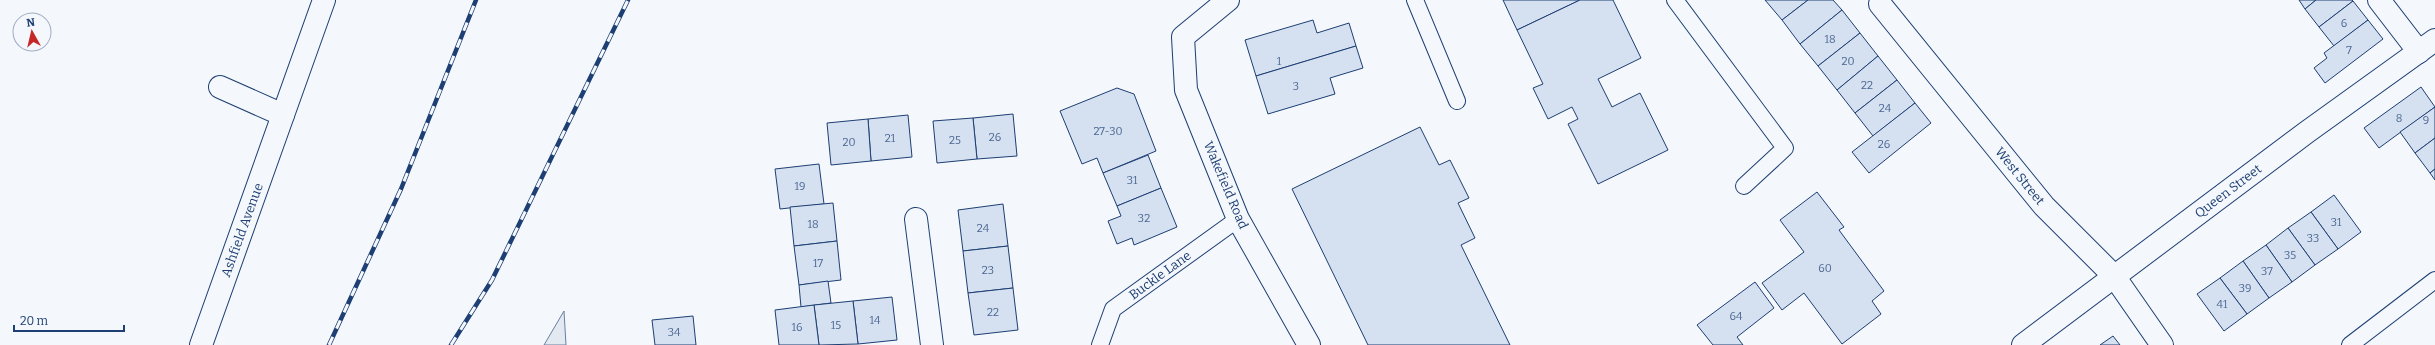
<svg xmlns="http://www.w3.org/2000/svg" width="2435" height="345" font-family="Bitter,serif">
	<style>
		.green { fill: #e3e9f0; stroke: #687fa3 }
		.building { fill: #d5e0f0; stroke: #1d3f73 }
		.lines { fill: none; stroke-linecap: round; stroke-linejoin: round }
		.service-casing { stroke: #1d3f73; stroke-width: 18 }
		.minor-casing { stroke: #1d3f73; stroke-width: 24 }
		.tertiary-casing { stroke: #1d3f73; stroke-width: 24 }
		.service { stroke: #f4f7fb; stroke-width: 16 }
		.minor { stroke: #f4f7fb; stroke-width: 22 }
		.tertiary { stroke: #f4f7fb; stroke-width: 22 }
		.rail-casing { stroke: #1d3f73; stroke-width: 4.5 }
		.rail { stroke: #f4f7fb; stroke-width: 3; stroke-dasharray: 9; stroke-linecap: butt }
		.labels { text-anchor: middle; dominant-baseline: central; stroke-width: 3; stroke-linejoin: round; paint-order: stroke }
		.number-label { font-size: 11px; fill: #4b6792 }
		.street-label { font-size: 13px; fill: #1d3f73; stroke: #f4f7fb }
	</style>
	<rect width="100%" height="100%" fill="#f4f7fb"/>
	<polygon class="green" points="564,311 566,345 544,345"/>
	<g class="building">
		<polygon points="1503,0 1580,0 1517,30"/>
		<polygon points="1580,0 1613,0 1641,58 1598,79 1612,107 1640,93 1668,150 1598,184 1568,124 1578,119 1572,107 1548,119 1533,88 1543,84 1517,30"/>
		<polygon points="1765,0 1808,0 1782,20"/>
		<polygon points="1808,0 1833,0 1842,10 1800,44 1782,20"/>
		<polygon points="2299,0 2316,0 2305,9"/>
		<polygon points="2316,0 2352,0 2353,1 2319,27 2305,9"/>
		<polygon points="2353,1 2368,20 2334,46 2319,27"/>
		<polygon points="1842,10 1860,33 1818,66 1800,44"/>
		<polygon points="1313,20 1317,33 1349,23 1356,46 1256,76 1245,40"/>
		<polygon points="2368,20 2383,39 2325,83 2314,68 2327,58 2324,53"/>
		<polygon points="1860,33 1878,56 1837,90 1818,66"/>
		<polygon points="1356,46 1363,68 1330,78 1335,94 1268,114 1256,76"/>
		<polygon points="1878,56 1897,80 1855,113 1837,90"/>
		<polygon points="1897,80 1915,103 1873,136 1855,113"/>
		<polygon points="2421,87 2435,107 2379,148 2364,128"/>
		<polygon points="1117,88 1134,94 1156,151 1103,173 1097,158 1082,164 1060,111"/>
		<polygon points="1915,103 1931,123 1869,173 1852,152"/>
		<polygon points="2435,107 2435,138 2415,153 2400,132"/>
		<polygon points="1013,114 1017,156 977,159 973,118"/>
		<polygon points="908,115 912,157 871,161 868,119"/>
		<polygon points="973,118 977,159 937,163 933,121"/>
		<polygon points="868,119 871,161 831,165 827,123"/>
		<polygon points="1420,127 1439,165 1450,160 1469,198 1458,203 1475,238 1461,245 1510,345 1368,345 1292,189"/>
		<polygon points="2435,138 2435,169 2430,173 2415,153"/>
		<polygon points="1148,155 1161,188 1117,206 1103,173"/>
		<polygon points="819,164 824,204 780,209 775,169"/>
		<polygon points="2435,169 2435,180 2430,173"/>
		<polygon points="1161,188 1177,227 1134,245 1132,238 1117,244 1108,221 1121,216 1117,206"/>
		<polygon points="1817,192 1844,227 1839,230 1884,291 1872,301 1881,314 1842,344 1804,293 1782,310 1762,283 1804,252 1780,220"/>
		<polygon points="2334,195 2361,232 2338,249 2311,212"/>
		<polygon points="833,203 837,241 794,246 790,207"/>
		<polygon points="1003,204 1008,246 963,251 958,210"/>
		<polygon points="2311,212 2338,249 2315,265 2288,228"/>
		<polygon points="2288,228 2315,265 2292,282 2266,245"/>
		<polygon points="837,241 841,280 799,285 794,246"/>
		<polygon points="2266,245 2292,282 2269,298 2243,261"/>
		<polygon points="1008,246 1013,288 968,293 963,251"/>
		<polygon points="2243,261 2269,298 2247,314 2220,278"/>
		<polygon points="2220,278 2247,314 2224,331 2197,294"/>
		<polygon points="828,281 831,303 801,307 799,285"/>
		<polygon points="1755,282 1774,308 1737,337 1743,345 1713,345 1697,325"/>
		<polygon points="1013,288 1018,330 974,335 968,293"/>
		<polygon points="892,297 897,340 858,344 853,301"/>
		<polygon points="853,301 858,344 819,345 814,305"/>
		<polygon points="814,305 819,345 779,345 775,310"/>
		<polygon points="693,316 696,345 655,345 652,320"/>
		<polygon points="2113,336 2120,345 2100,345"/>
	</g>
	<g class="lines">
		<g class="service-casing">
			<g id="service">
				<polyline points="1415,0 1457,101"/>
				<polyline points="1675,0 1785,148 1744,186"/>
				<polyline points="1100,345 1113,309 1238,219"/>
				<polyline points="2350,345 2435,280"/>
			</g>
		</g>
		<g class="minor-casing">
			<g id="minor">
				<polyline points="2379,0 2419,52"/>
				<polyline points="1880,4 2044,206 2114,276 2162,345"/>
				<polyline points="220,87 283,115"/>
				<polyline points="916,219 932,345"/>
				<polyline points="201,345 324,0"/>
			</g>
		</g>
		<g class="tertiary-casing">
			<g id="tertiary">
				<polyline points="1228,0 1183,37 1186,90 1238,219 1309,345"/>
				<polyline points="2023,345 2307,132 2435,40"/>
			</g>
		</g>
		<use href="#service" class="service"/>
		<use href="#minor" class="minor"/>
		<use href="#tertiary" class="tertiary"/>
		<g class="rail-casing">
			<g id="rail">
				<polyline points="329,345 401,189 476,0"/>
				<polyline points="451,345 492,280 628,0"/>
			</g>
		</g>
		<use href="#rail" class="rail"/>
	</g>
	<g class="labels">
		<g class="number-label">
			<text x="2344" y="23">6</text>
			<text x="1830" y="39">18</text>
			<text x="2349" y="50">7</text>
			<text x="1279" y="61">1</text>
			<text x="1848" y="61">20</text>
			<text x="1867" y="85">22</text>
			<text x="1296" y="86">3</text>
			<text x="1885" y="108">24</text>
			<text x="2399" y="118">8</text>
			<text x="2426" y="120">9</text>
			<text x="1108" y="131">27-30</text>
			<text x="995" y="137">26</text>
			<text x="890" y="138">21</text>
			<text x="955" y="140">25</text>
			<text x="849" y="142">20</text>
			<text x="1884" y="144">26</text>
			<text x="1132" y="180">31</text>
			<text x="800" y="186">19</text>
			<text x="1144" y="218">32</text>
			<text x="2336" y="222">31</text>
			<text x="813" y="224">18</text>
			<text x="983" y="228">24</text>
			<text x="2313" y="238">33</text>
			<text x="2290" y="255">35</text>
			<text x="818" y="263">17</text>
			<text x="1825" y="268">60</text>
			<text x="988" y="270">23</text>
			<text x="2267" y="271">37</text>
			<text x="2245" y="288">39</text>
			<text x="2222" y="304">41</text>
			<text x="993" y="312">22</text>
			<text x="1736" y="316">64</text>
			<text x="875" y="320">14</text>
			<text x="836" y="325">15</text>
			<text x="797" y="327">16</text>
			<text x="674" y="332">34</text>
		</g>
		<g class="street-label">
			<text transform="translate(2020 176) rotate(51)">West Street</text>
			<text transform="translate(1226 185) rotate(67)">Wakefield Road</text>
			<text transform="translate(2228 191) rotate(-37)">Queen Street</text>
			<text transform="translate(242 230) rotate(-70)">Ashfield Avenue</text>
			<text transform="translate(1160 275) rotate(-36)">Buckle Lane</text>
		</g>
	</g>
	<g transform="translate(32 32) rotate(352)"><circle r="19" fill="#f4f7fb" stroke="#9eadc5"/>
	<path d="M0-3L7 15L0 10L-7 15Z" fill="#c62828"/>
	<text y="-6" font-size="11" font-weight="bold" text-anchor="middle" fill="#1d3f73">N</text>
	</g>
	<path d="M14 325v6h110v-6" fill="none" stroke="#1d3f73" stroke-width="2"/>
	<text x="20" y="325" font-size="12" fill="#1d3f73" stroke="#f4f7fb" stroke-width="3" paint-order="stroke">20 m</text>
</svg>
